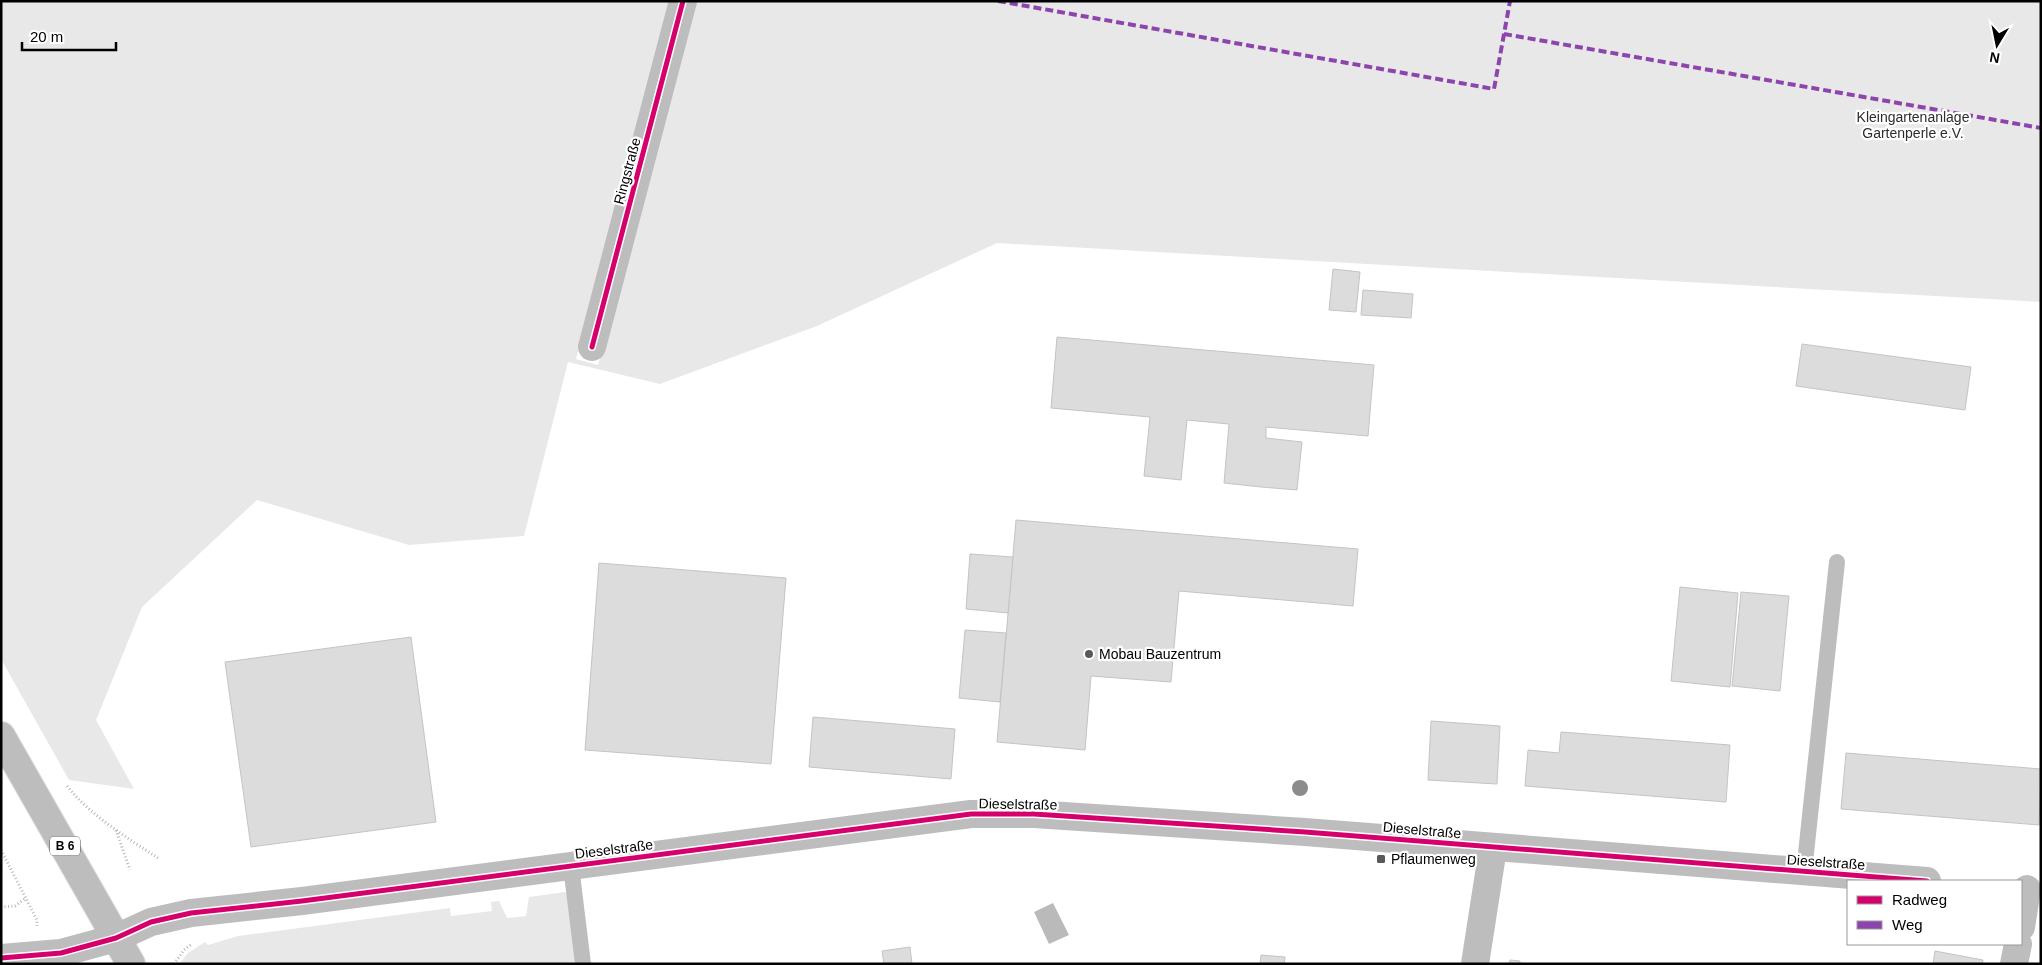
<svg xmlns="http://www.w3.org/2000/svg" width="2042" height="965" font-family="Arial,sans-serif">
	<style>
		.green { fill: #e8e8e8 }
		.water { fill: #bababa }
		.building { fill: #dcdcdc; stroke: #c4c4c4 }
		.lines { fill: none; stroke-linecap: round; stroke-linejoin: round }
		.primary-casing { stroke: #dbdbdb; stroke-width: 30 }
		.path { stroke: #b8b8b8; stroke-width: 3; stroke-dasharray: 1 2.5; stroke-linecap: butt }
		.service { stroke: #bdbdbd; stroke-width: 16 }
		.minor { stroke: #bdbdbd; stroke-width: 28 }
		.tertiary { stroke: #bdbdbd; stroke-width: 28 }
		.primary { stroke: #bdbdbd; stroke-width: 28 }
		.quiet { stroke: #8e44ad; stroke-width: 4; stroke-dasharray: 8 4; stroke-linecap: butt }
		.cycleway-casing { stroke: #fff; stroke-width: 8 }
		.cycleway { stroke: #d6006c; stroke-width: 5 }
		.tree { fill: #8c8c8c }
		.poi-dot { fill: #595959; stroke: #fff; stroke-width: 2 }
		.labels { text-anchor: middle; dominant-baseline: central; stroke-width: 4.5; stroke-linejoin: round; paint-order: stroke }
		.shield { fill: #fff; stroke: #4c4c4c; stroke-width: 1 }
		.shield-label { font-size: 12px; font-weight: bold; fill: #000 }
		.park-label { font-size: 14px; fill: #2d2d2d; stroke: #fff }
		.street-label { font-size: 14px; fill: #000; stroke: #fff }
		.poi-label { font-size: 14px; fill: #000; stroke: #fff; text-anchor: start }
	</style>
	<rect width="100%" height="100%" fill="#fff"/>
	<g class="green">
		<polygon points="1,1 671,1 576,359 598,365 696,1 2041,1 2041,302 997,243 817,326 660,384 568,362 524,536 409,545 257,500 142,607 96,720 134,789 69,780 1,659"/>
		<polygon points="565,892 568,895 576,964 179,964 188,953 205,942 208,945 238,936 450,908 451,916 492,911 491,902 499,901 507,918 526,916 529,897"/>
	</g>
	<polygon class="water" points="1053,903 1069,935 1049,944 1034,912"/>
	<g class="building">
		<polygon points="1333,269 1360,272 1356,312 1329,310"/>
		<polygon points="1363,290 1413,294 1411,318 1361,315"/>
		<polygon points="1057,337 1374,365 1368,436 1266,427 1266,438 1302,442 1297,490 1261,487 1224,483 1229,424 1187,420 1181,480 1144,476 1150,417 1051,408"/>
		<polygon points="1802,344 1971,367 1965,410 1796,386"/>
		<polygon points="1016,520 1358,549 1353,606 1179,591 1171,682 1091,676 1085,750 997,742"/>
		<polygon points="970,554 1013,557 1008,613 966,609"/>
		<polygon points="599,563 786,578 771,764 585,750"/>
		<polygon points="1680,587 1738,593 1730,687 1671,681"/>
		<polygon points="1741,592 1789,596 1780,691 1732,686"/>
		<polygon points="965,630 1006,633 1000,702 959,698"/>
		<polygon points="411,637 436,822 251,847 225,662"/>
		<polygon points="813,717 955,729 951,779 809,767"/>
		<polygon points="1431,721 1500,726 1497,784 1428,780"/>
		<polygon points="1561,732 1730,745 1726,802 1525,786 1528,750 1559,753"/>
		<polygon points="1846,753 2041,769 2039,825 1841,809"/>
		<polygon points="910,947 912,964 884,964 882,951"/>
		<polygon points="1935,951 1983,960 1982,964 1933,964"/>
		<polygon points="1261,955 1285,957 1284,964 1260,964"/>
		<polygon points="1510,960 1520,961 1520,964 1509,964"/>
	</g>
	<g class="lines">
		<g class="primary-casing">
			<polyline id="primary" points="1,736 131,964"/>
		</g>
		<g class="path">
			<path d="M 67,786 C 91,816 126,837 158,858"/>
			<polyline points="116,830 130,870"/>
			<polyline points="1,850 37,920 37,926"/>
			<polyline points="1,907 15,906 26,898"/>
			<polyline points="174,964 184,950 192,944"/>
		</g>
		<g class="service">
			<polyline points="571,866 583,964"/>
			<polyline points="1804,872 1837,562"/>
		</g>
		<g class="minor">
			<polyline points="592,347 683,1"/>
			<polyline points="2021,927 2027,889"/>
			<polyline points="116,938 151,922 191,913 302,901 971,814 1034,814 1305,832 1927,881"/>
			<polyline points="1475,964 1493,848"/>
			<polyline points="2014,964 2018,944"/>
		</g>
		<polyline class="tertiary" points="1,958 61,953 116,938"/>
		<use href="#primary" class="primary"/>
		<g class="quiet">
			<polyline points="998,1 1494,89 1510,1"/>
			<polyline points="1504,34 2041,128"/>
		</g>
		<g class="cycleway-casing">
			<g id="cycleway">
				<polyline points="592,347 683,1"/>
				<polyline points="1,958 61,953 116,938 151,922 191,913 302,901 971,814 1034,814 1305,832 1927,881"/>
			</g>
		</g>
		<use href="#cycleway" class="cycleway"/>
	</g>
	<circle class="tree" cx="1300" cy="788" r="8"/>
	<g class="poi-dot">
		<circle cx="1089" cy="654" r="5"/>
		<rect x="1376" y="854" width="10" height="10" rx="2.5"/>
	</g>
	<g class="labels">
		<rect class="shield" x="50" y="836.5" width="30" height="19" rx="4"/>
		<g class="shield-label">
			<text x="65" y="846">B 6</text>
		</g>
		<g class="park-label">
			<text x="1913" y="117">Kleingartenanlage<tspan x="1913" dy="16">Gartenperle e.V.</tspan></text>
		</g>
		<g class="street-label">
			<text transform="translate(627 171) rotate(-75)">Ringstraße</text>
			<text transform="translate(1018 804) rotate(1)">Dieselstraße</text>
			<text transform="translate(1422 830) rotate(5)">Dieselstraße</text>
			<text transform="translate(614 849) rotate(-7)">Dieselstraße</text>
			<text transform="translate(1826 862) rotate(4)">Dieselstraße</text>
		</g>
		<g class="poi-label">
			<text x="1099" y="654">Mobau Bauzentrum</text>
			<text x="1391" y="859">Pflaumenweg</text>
		</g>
	</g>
	<rect width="2042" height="965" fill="none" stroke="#000000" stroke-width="5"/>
	<rect x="1847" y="880" width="175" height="65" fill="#ffffff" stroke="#999999"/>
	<rect x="1857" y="896" width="25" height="8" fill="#d6006c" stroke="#999999"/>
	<text x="1892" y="905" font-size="15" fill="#000000">Radweg</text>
	<rect x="1857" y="921" width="25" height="8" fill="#8e44ad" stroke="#999999"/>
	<text x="1892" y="930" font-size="15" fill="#000000">Weg</text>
	<g transform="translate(1997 45) rotate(190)" stroke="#ffffff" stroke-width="4" paint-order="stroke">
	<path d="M0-4L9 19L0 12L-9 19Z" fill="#000000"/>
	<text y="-8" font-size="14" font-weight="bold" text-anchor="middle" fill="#000000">N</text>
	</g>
	<path d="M22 42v8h94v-8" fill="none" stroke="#000000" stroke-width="2.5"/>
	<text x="30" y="42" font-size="15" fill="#000000" stroke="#ffffff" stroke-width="4" paint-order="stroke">20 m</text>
</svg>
